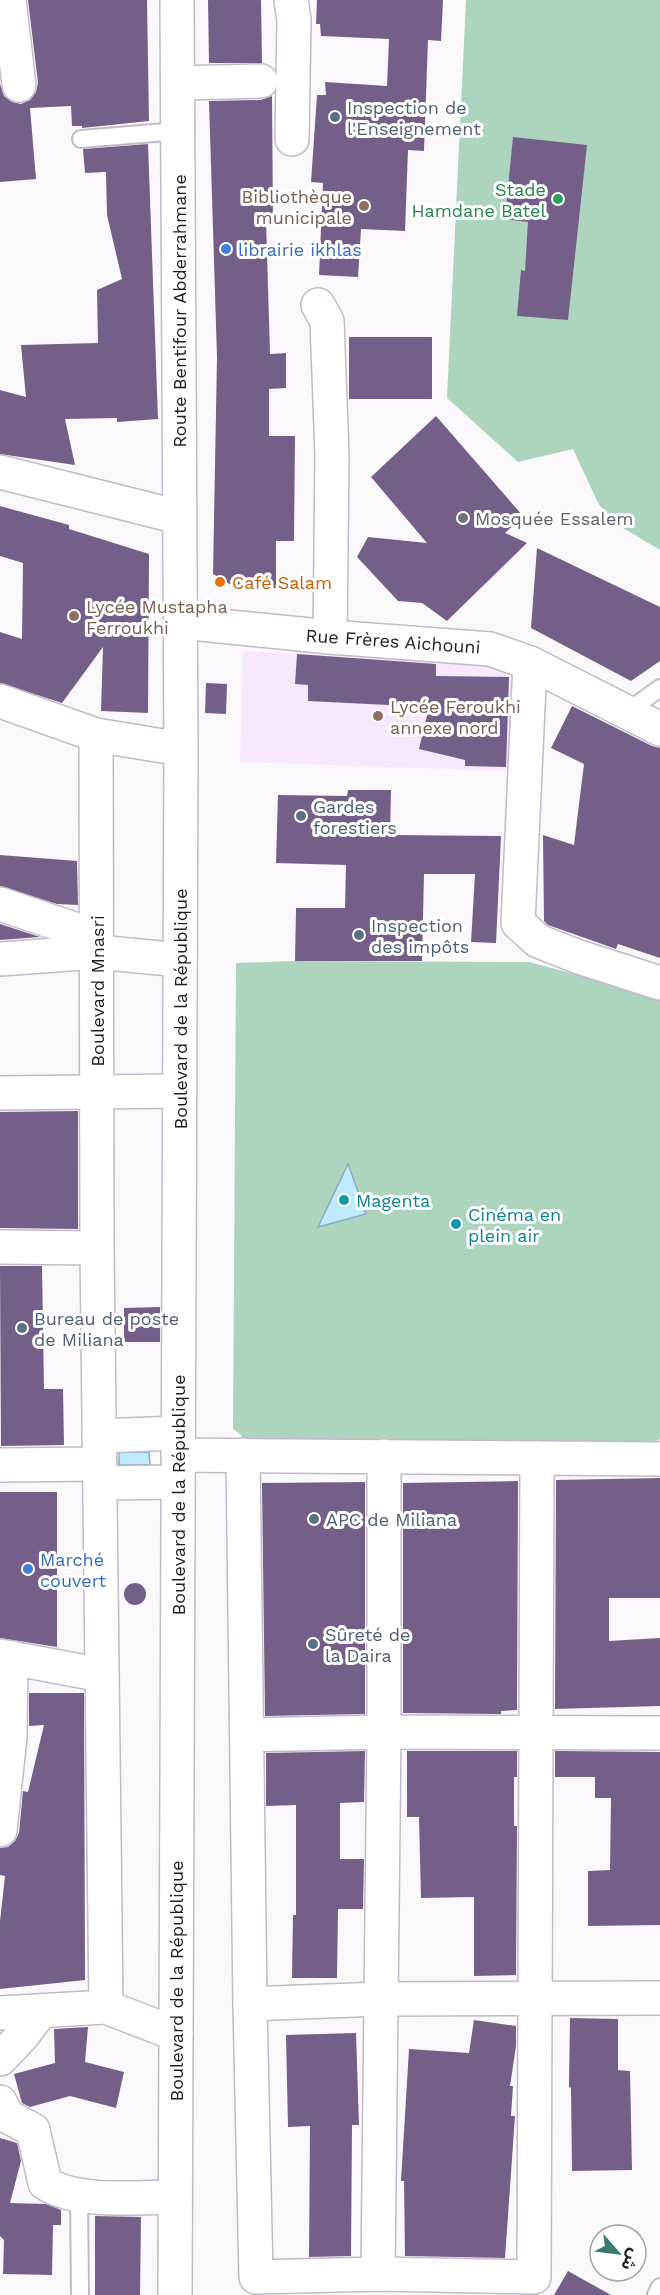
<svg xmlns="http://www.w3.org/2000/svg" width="660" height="2295" font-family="'Work Sans','Noto Sans Arabic',sans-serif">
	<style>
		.built { fill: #f8e8fd }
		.green { fill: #acd4bf }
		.water { fill: #bdeafc; stroke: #8eacbb; stroke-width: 1.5 }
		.building { fill: #735f87 }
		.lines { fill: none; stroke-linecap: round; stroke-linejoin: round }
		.service-casing { stroke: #c5b8cb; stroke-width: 20 }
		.minor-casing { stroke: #c5b8cb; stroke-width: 36 }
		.tertiary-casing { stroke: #c5b8cb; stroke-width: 36 }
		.secondary-casing { stroke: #c5b8cb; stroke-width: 36 }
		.service { stroke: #fff; stroke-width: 16 }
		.minor { stroke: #fff; stroke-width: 33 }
		.tertiary { stroke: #fff; stroke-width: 33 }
		.secondary { stroke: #fff; stroke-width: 33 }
		.service-dot { fill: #5c6f8a; stroke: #fff; stroke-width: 2 }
		.leisure-dot { fill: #2e9e5b; stroke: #fff; stroke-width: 2 }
		.education-dot { fill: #8d6e63; stroke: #fff; stroke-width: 2 }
		.shop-dot { fill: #3f7fe0; stroke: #fff; stroke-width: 2 }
		.worship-dot { fill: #6b7280; stroke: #fff; stroke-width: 2 }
		.food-dot { fill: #e8710a; stroke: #fff; stroke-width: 2 }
		.culture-dot { fill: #0f9aa8; stroke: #fff; stroke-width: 2 }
		.labels { text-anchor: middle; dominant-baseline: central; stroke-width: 6; stroke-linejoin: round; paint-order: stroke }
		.service-label { font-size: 18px; fill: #4e5e75; stroke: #fff; text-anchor: start }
		.leisure-label { font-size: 18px; fill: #27864d; stroke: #fff; text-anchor: end }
		.education-label { font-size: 18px; fill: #785e54; stroke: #fff; text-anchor: start }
		.shop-label { font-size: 18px; fill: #366cbe; stroke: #fff; text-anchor: start }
		.street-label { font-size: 18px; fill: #201b22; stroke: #fff }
		.worship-label { font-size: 18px; fill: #5b616d; stroke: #fff; text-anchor: start }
		.food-label { font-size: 18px; fill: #c56008; stroke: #fff; text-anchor: start }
		.culture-label { font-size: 18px; fill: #0d838f; stroke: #fff; text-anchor: start }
	</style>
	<rect width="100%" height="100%" fill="#fbf8fc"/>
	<polygon class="built" points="243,651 436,660 515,669 512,771 240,762"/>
	<g class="green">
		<polygon points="466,0 660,0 660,550 623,528 599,505 573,449 518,462 447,398"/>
		<polygon points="295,961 529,962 660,997 660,1439 642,1451 250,1449 240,1434 233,1429 236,963"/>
	</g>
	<g class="water">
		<polygon points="348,1164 366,1214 318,1227"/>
		<polygon points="119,1452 149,1452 150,1465 119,1465"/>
	</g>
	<g class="building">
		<polygon points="28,0 147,0 149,121 82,128 82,126 72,126 71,106 30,108 36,179 0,182 0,84 4,96 12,102 21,104 30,100 36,92 38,83"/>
		<polygon points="208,0 261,0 262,63 209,63"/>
		<polygon points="317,0 443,0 441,41 428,40 424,151 408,150 405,231 361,229 358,277 319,275 323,183 311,182 317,95 326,95 325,82 387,86 389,39 321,36 320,24 316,24"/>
		<polygon points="272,96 273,220 266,221 270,354 286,353 286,388 269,389 269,436 295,436 294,541 276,541 276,588 236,588 213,574 217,357 209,101 261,100"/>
		<polygon points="513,137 587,145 568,320 517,316 521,270 525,271 528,222 505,219"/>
		<polygon points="148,144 158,419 117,422 117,418 65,419 75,465 0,454 0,390 26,397 21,345 98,343 97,290 122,279 107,215 106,172 85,173 83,149"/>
		<rect x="349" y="337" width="83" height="62"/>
		<polygon points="436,416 523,516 505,533 527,543 447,621 422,603 398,601 357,557 368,537 427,543 371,477"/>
		<polygon points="0,506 69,525 69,529 149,554 148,713 101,711 103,647 62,703 0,683 0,632 22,639 23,563 0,556"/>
		<polygon points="537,548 660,607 660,661 631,681 531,628"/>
		<polygon points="297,654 436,664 436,676 509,677 506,767 465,766 465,760 419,749 429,707 308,701 308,685 295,684"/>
		<polygon points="206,683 227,684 226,714 205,713"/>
		<polygon points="572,706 652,746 660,748 660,958 618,944 616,949 548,925 544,921 543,835 574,845 584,764 551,748"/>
		<polygon points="348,790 391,790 390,835 501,836 496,943 471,942 475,874 424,874 422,961 295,961 296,908 345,908 346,865 276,863 278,795 347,796"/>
		<polygon points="0,855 77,861 78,905 57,904 0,886"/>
		<polygon points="0,924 40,937 0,940"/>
		<polygon points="78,1111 78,1229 0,1228 0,1112"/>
		<polygon points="0,1266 42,1266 44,1389 63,1389 64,1445 1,1446"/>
		<polygon points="160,1307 160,1342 124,1342 124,1308"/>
		<polygon points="660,1478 660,1598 609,1598 609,1641 660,1638 660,1706 555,1709 556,1480"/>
		<polygon points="518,1481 517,1710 501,1711 501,1714 403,1713 403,1483"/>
		<polygon points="365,1482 365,1714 265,1716 262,1483"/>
		<polygon points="0,1492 57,1492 57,1647 0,1638"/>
		<circle cx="135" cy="1594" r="11"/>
		<polygon points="29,1693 84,1693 85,1980 0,1989 0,1921 5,1876 0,1875 0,1848 8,1847 15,1841 19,1833 23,1791 28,1792 44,1725 29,1726"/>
		<polygon points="365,1751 364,1802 340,1803 340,1859 364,1859 363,1909 338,1909 337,1978 292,1978 293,1915 296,1915 296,1805 266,1806 266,1753"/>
		<polygon points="407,1751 517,1751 517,1777 514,1777 514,1826 517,1826 516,1975 474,1976 474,1897 421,1898 419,1817 407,1817"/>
		<polygon points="555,1751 660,1752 660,1925 588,1926 588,1871 610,1870 611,1798 595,1798 595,1777 555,1777"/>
		<polygon points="570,2018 618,2019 618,2070 630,2071 632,2170 572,2171 571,2088 569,2087"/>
		<polygon points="474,2020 516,2026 516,2046 510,2086 513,2086 511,2116 515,2116 505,2258 405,2256 404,2181 401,2181 409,2049 469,2053"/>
		<polygon points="88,2027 85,2062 124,2072 116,2108 70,2096 30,2107 22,2103 14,2074 55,2063 54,2029"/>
		<polygon points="356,2033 359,2125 352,2125 351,2256 309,2257 310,2126 288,2127 286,2035"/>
		<polygon points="0,2138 17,2143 21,2161 10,2203 46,2204 61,2210 61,2225 53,2225 52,2275 3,2274 4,2240 0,2236"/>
		<polygon points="95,2216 141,2217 140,2295 95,2295"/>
		<polygon points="568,2271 611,2295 554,2295"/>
	</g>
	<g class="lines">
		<g class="service-casing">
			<g id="service">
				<polyline points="81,139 178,131"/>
				<polyline points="627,712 660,688"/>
				<polyline points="79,2196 80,2295"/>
				<polyline points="656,2295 660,2287"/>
			</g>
		</g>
		<g class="minor-casing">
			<g id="minor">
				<polyline points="9,0 19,85"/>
				<polyline points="291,0 294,20 292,139"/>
				<polyline points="178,83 261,81"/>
				<polyline points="318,305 327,321 332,455 330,637"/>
				<polyline points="0,472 179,517"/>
				<polyline points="181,622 330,637 490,649 530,663 660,729"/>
				<polyline points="530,663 518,923 538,941 579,957 660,983"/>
				<polyline points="96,735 97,1248 106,2007"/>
				<polyline points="0,904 77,930 97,952"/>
				<polyline points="0,959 97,952 180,960"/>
				<polyline points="0,1093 179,1091"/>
				<polyline points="0,1247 97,1248"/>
				<polyline points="99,1436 178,1433"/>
				<polyline points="178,1455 660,1459"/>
				<polyline points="243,1455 250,2004 256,2277 378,2274 534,2277 537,1458"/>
				<polyline points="0,1465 100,1464"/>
				<polyline points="100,1483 178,1482"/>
				<polyline points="0,1656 102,1675"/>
				<polyline points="247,1735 384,1732 660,1733"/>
				<polyline points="0,1830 10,1737 11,1658"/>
				<polyline points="250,2004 381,1999 660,1998"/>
				<polyline points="0,2013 106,2007 176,2034"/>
				<polyline points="0,2059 22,2036 41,2011"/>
				<path d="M 0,2102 L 7,2116 L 33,2130 L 45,2183 C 77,2204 137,2197 175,2197"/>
				<polyline points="378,2274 384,1732 384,1456"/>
			</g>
		</g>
		<g class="tertiary-casing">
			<polyline id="tertiary" points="0,701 96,735 181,749"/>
		</g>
		<g class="secondary-casing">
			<polyline id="secondary" points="175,2295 181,749 177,0"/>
		</g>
		<use href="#service" class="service"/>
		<use href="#minor" class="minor"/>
		<use href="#tertiary" class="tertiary"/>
		<use href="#secondary" class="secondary"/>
	</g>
	<g class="service-dot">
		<circle cx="335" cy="117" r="6"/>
		<circle cx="301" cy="816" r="6"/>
		<circle cx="359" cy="935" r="6"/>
		<circle cx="22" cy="1328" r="6"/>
		<circle cx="314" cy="1519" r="6"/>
		<circle cx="313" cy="1644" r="6"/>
	</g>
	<circle class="leisure-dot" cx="558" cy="199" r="6"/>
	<g class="education-dot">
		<circle cx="364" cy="206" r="6"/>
		<circle cx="74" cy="616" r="6"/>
		<circle cx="378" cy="716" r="6"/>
	</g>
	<g class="shop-dot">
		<circle cx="226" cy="249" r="6"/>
		<circle cx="28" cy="1569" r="6"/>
	</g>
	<circle class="worship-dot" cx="463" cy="518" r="6"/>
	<circle class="food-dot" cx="220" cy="582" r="6"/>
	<g class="culture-dot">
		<circle cx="344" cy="1200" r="6"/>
		<circle cx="456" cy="1224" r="6"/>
	</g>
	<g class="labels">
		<g class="service-label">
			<text x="347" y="107">Inspection de<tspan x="347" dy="21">l'Enseignement</tspan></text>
			<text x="313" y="806">Gardes<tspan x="313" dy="21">forestiers</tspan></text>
			<text x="371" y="925">Inspection<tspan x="371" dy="21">des impôts</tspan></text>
			<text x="34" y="1318">Bureau de poste<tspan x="34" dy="21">de Miliana</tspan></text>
			<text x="326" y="1519">APC de Miliana</text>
			<text x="325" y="1634">Sûreté de<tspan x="325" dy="21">la Daira</tspan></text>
		</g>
		<g class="leisure-label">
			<text x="546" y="189">Stade<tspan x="546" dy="21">Hamdane Batel</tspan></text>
		</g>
		<g class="education-label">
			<text x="352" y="196" text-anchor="end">Bibliothèque<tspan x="352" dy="21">municipale</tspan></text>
			<text x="86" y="606">Lycée Mustapha<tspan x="86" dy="21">Ferroukhi</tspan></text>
			<text x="390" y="706">Lycée Feroukhi<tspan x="390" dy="21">annexe nord</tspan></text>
		</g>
		<g class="shop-label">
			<text x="238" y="249">librairie ikhlas</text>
			<text x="40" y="1559">Marché<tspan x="40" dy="21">couvert</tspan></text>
		</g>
		<g class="street-label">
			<text transform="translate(179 311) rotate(-90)">Route Bentifour Abderrahmane</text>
			<text transform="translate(393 641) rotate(4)">Rue Frères Aichouni</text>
			<text transform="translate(97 991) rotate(-90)">Boulevard Mnasri</text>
			<text transform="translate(180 1009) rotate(-90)">Boulevard de la République</text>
			<text transform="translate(178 1495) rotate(-90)">Boulevard de la République</text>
			<text transform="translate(176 1981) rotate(-90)">Boulevard de la République</text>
		</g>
		<g class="worship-label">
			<text x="475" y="518">Mosquée Essalem</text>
		</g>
		<g class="food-label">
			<text x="232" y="582">Café Salam</text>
		</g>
		<g class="culture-label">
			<text x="356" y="1200">Magenta</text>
			<text x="468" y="1214">Cinéma en<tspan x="468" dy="21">plein air</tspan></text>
		</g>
	</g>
	<g transform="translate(618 2253) rotate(118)"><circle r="28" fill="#ffffff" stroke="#a6a4a7" stroke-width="1.5"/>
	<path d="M0-4.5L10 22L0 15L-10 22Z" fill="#387c70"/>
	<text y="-9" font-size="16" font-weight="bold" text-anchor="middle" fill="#201b22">ش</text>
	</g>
</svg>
